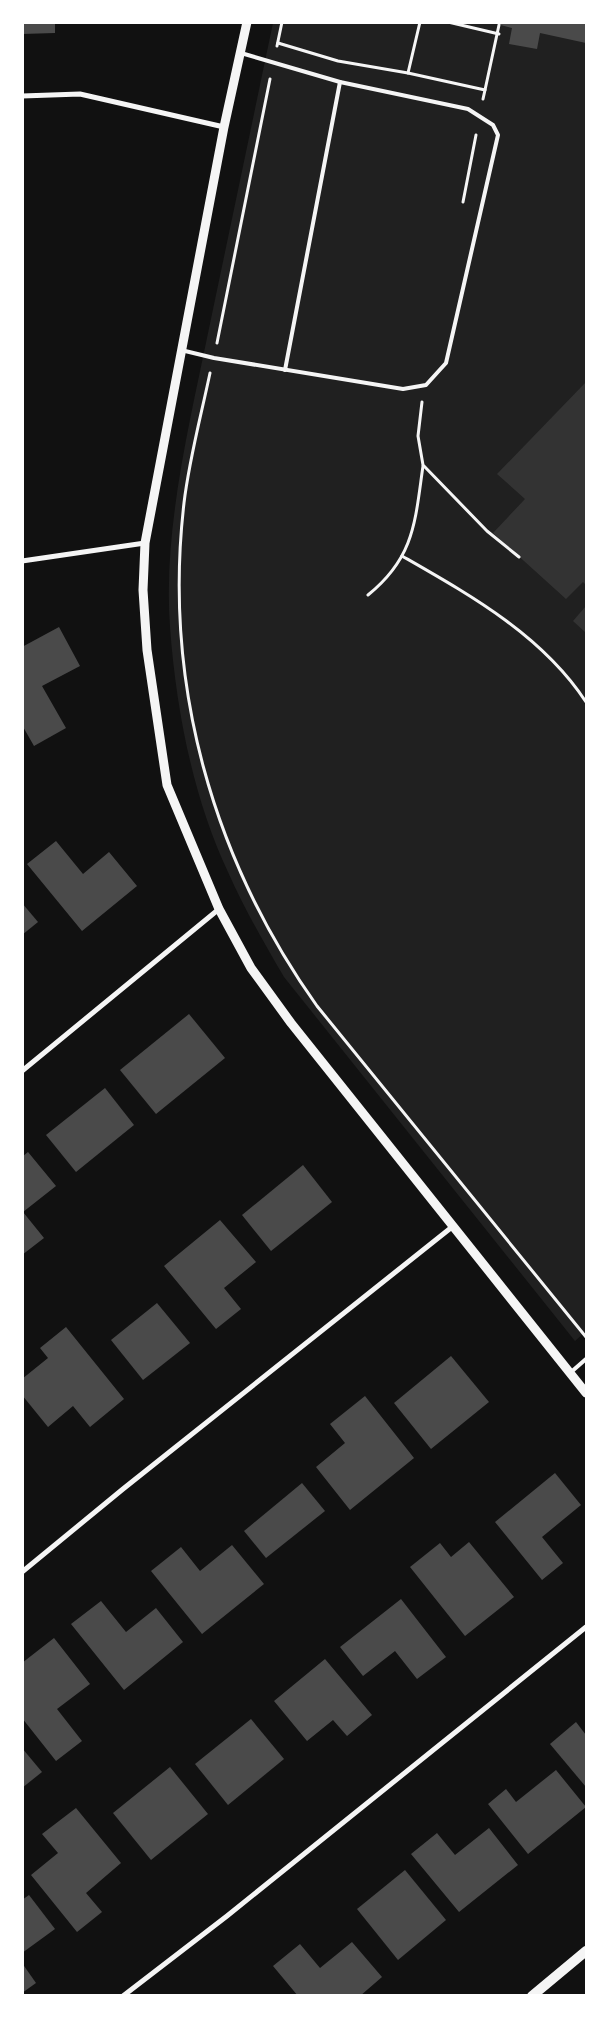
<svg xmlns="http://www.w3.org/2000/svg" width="609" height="2018" font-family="'Noto Sans',sans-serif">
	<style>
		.green { fill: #202020 }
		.water { fill: #333 }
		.building { fill: #4a4a4a }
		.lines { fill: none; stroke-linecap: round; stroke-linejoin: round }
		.path { stroke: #f5f5f5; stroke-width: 3 }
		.service { stroke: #f5f5f5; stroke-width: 4 }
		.minor { stroke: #f5f5f5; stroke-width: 5 }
		.tertiary { stroke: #f5f5f5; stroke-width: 9 }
		.secondary { stroke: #f5f5f5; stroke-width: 10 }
	</style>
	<rect width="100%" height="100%" fill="#111"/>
	<path class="green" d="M 273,23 L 586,23 L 586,1331 L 575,1341 L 284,977 C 264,943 244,908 228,872 C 193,798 176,709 170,627 C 163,533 188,430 207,338 C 229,233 251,128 273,23 Z"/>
	<g class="water">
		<polygon points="586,382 586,585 583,582 566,599 493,533 525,499 497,474"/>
		<polygon points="586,606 586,633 573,621"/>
	</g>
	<g class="building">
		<polygon points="22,22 55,22 55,33 22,34"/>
		<polygon points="489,22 586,22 586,43 540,33 537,49 509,44 512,28"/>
		<polygon points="59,627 80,666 42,686 66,728 34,746 22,725 22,647"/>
		<polygon points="56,841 83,874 109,852 137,886 82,931 27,864"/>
		<polygon points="22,903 38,922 22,935"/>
		<polygon points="189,1014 225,1058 156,1114 120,1070"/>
		<polygon points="105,1088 134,1125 76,1172 46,1135"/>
		<polygon points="28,1152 56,1186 23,1212 44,1238 22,1255 22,1157"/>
		<polygon points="303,1165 332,1202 271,1251 242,1215"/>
		<polygon points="220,1220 256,1262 224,1288 241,1309 216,1329 164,1266"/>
		<polygon points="157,1303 190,1343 143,1380 111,1340"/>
		<polygon points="66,1327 124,1399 90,1427 73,1406 48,1427 22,1395 22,1379 48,1358 40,1348"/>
		<polygon points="451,1356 489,1402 431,1449 394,1403"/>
		<polygon points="365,1396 414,1458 350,1510 316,1467 345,1443 330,1424"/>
		<polygon points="555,1473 581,1505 542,1537 563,1563 542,1580 495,1522"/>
		<polygon points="302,1483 325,1511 266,1558 244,1531"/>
		<polygon points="469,1542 514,1597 465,1636 410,1567 440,1543 451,1557"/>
		<polygon points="232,1545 264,1584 202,1634 151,1571 181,1547 200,1571"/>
		<polygon points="401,1599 446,1657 417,1679 395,1651 363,1676 340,1647"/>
		<polygon points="101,1601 126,1632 156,1608 183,1642 124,1690 71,1624"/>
		<polygon points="54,1638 90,1684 57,1709 82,1741 56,1761 22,1718 22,1663"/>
		<polygon points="325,1659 372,1715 347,1736 333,1720 307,1741 274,1701"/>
		<polygon points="251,1719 284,1759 228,1805 195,1764"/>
		<polygon points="576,1722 586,1735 586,1787 550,1744"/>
		<polygon points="22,1748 42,1772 22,1788"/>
		<polygon points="170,1767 208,1814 151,1860 113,1813"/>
		<polygon points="556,1770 586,1807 528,1854 488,1804 506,1789 516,1802"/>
		<polygon points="76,1808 121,1863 86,1893 102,1912 77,1932 31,1875 58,1853 42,1834"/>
		<polygon points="489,1828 518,1865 459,1912 411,1854 437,1833 455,1855"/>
		<polygon points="405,1870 446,1920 398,1960 357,1909"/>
		<polygon points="29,1895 55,1929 22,1953 22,1900"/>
		<polygon points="352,1942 382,1977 360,1996 298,1996 273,1966 300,1944 320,1968"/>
		<polygon points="22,1963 36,1983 22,1993"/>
	</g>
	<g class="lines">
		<g class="path">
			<polyline points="448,22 499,34"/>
			<polyline points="278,43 338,61 408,73 485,90 499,25"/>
			<polyline points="277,46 282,22"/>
			<polyline points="408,73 420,22"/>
			<polyline points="483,99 485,90"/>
			<polyline points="463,202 476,135"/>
			<polyline points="217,343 270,79"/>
			<path d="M 210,373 C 201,416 189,460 184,503 C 163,683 212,858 317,1006 L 586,1337"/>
			<polyline points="422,402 418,436 423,465 487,531 519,557"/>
			<path d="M 402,556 C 470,595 542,635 586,702"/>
			<path d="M 368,595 C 415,557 415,521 423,466"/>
		</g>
		<g class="service">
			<polyline points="181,350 214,358 403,389 426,385 446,363 498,135 493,125 468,109 340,82 241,53"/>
			<polyline points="285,370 340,82"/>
			<polyline points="570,1373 586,1359"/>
		</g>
		<g class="minor">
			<polyline points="22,96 80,94 224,127"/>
			<polyline points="22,561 145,543"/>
			<polyline points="22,1071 219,909"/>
			<polyline points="22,1572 123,1489 452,1227"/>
			<polyline points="123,1996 227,1916 586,1627"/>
		</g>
		<polyline class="tertiary" points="247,22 224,127 145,543 143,590 147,650 167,785 219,909 251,968 291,1023 586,1393"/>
		<polyline class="secondary" points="532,1996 586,1951"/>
	</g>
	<rect width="609" height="2018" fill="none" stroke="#ffffff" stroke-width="48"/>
</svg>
